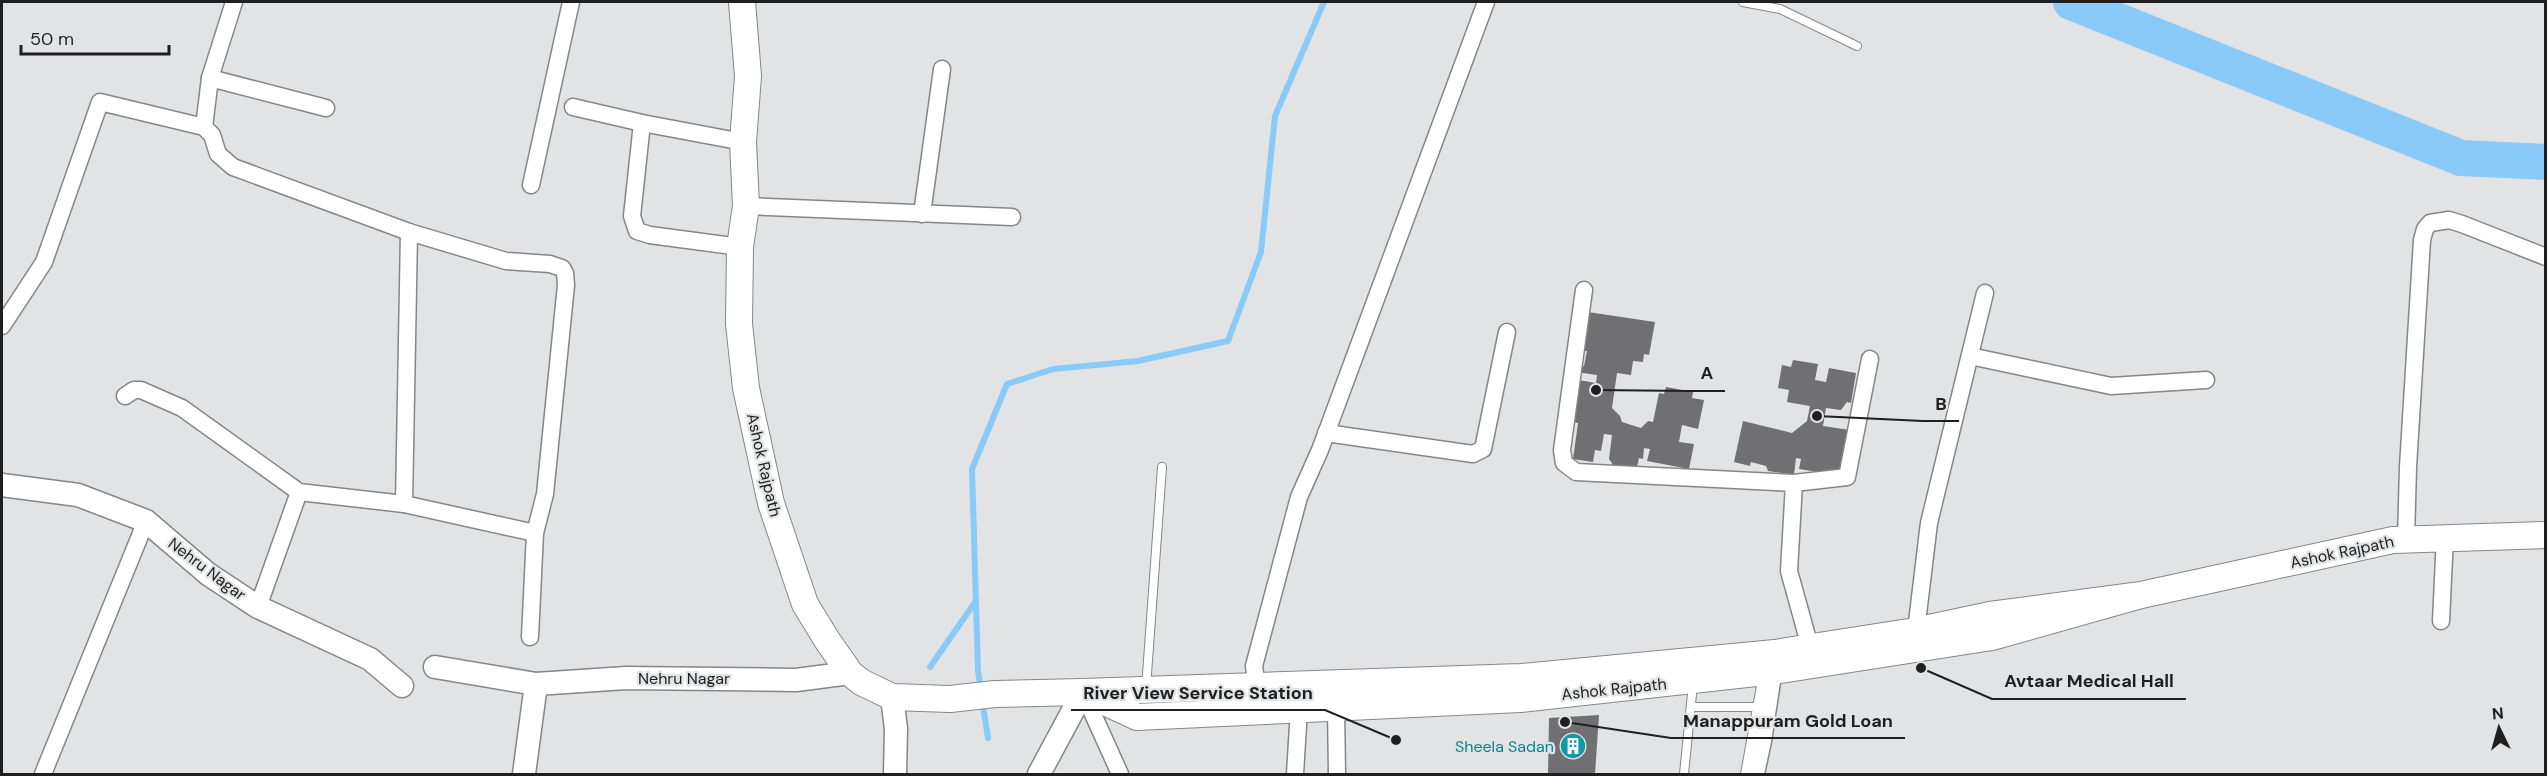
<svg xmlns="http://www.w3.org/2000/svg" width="2547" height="776" font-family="'DM Sans',sans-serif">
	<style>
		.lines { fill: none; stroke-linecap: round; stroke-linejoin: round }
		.stream { stroke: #89caf9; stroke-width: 6 }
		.river { stroke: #89caf9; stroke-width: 36 }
		.building { fill: #707072 }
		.lane-casing { stroke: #868688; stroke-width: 10 }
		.street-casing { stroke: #868688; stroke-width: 19 }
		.secondary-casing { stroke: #868688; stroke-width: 25 }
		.primary-casing { stroke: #868688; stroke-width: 28 }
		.lane { stroke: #fff; stroke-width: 8 }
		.street { stroke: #fff; stroke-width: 16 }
		.secondary { stroke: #fff; stroke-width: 22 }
		.primary { stroke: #fff; stroke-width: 26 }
		.labels { text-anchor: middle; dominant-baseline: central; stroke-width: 4.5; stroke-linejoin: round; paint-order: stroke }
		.street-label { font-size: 16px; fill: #1f1f20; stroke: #e2e3e4 }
		.culture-label { font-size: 16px; fill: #0d838f; stroke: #e2e3e4; text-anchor: end }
		.leader { fill: none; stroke: #1f1f20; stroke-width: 2 }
		.callout-dot { fill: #1f1f20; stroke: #e2e3e4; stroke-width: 2 }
		.callout-label { font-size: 18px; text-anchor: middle; font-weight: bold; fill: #1f1f20; stroke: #e2e3e4; stroke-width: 4.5; stroke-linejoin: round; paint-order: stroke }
	</style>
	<rect width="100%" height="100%" fill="#e2e3e4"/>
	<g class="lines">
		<g class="stream">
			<polyline points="930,667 976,601"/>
			<polyline points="981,690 978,671 972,469 1007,384 1053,369 1138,361 1228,341 1261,252 1275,116 1324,2"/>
			<polyline points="982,700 988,738"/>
		</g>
		<polyline class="river" points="2071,2 2461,158 2546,162"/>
	</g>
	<g class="building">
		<polygon points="1588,312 1655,322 1649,355 1644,354 1643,362 1633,361 1631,375 1617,373 1612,408 1620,416 1622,422 1641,428 1648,421 1653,422 1659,393 1664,394 1666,387 1693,392 1692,398 1704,400 1698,429 1682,425 1679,442 1694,444 1689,469 1647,461 1650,449 1644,448 1643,459 1639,458 1636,471 1612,467 1612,463 1609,459 1612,435 1604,434 1601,451 1595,450 1593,462 1573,459 1578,423 1572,422 1578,380 1596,383 1597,375 1575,372 1576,364 1584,366 1587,351 1582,351"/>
		<polygon points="1793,360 1818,364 1815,380 1826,382 1829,368 1856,373 1851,403 1847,402 1841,410 1826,408 1823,426 1850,430 1848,446 1844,445 1839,475 1799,469 1801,459 1796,458 1794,475 1768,471 1766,466 1751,462 1750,466 1734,462 1743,421 1792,433 1807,421 1810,406 1787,402 1789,390 1778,388 1782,365 1791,367"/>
		<polygon points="1599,715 1595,774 1548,774 1549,718"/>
	</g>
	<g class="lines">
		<g class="lane-casing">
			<g id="lane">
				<polyline points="1743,2 1780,9 1857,46"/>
				<polyline points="1146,688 1162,467"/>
				<polyline points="1691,707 1758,707"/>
				<polyline points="1684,774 1693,684"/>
				<polyline points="1745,774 1763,675"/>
			</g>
		</g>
		<g class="street-casing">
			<g id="street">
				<polyline points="210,78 326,108"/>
				<polyline points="573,107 642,123 743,142"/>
				<polyline points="642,123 632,216 637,231 650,235 740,247"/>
				<polyline points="204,127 210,78 234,2"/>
				<polyline points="531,185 571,2"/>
				<polyline points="746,206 1012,217"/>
				<polyline points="922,214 942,69"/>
				<polyline points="409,232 404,504 535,533"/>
				<polyline points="1584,290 1562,450 1564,463 1576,472 1794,483 1789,571 1810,647"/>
				<polyline points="2,326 44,262 100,102 204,127 212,135 218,154 233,167 409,232 506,261 550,264 562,268 565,273 566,285 545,494 535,533 530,637"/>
				<polyline points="1970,356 2111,386 2206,380"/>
				<polyline points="125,396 134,390 141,390 182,408 299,492 404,504"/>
				<polyline points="1326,433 1473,454 1483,449 1507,332"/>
				<polyline points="1794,483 1847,477 1870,359"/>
				<polyline points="2406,539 2408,467 2422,240 2425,229 2430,223 2449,220 2462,224 2546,257"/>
				<polyline points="258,607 299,492"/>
				<polyline points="2441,621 2445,537"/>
				<polyline points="1915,639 1929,523 1985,293"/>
				<polyline points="1257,687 1254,666 1299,497 1320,450 1486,2"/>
				<polyline points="1083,692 1120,774"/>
				<polyline points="1336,708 1337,774"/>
				<polyline points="43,774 146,521"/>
				<polyline points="1295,774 1299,709"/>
				<polyline points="1756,774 1763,741 1775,662"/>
			</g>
		</g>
		<g class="secondary-casing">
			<g id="secondary">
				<polyline points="2,485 78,495 146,521 208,574 258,607 370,659 402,686"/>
				<polyline points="435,667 536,684"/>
				<polyline points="892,697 896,729 895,774"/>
				<polyline points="524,774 536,684 626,678 796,680 850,673"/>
				<polyline points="1039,774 1083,692"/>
			</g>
		</g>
		<g class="primary-casing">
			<g id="primary">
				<polyline points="742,2 748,76 743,142 746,206 740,247 739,324 746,388 771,503 805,604 827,640 850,673 861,682 892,697 950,699 995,694 1083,692"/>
				<polyline points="2141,595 1990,615 1915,631 1775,653 1521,677 1083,692 1137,717 1520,699 1774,671 1992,637 2141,595 2393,540 2546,535"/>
			</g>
		</g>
		<use href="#lane" class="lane"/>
		<use href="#street" class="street"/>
		<use href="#secondary" class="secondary"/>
		<use href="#primary" class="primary"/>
	</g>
	<defs>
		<g id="building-disc" transform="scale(1.35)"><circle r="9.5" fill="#0f9aa8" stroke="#e2e3e4"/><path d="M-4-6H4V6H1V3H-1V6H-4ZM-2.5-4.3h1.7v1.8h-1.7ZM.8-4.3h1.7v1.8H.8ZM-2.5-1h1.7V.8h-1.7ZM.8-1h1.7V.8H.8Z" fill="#fff"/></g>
	</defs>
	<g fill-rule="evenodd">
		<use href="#building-disc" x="1573" y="746"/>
	</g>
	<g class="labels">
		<g class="street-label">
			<text transform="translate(764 465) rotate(77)">Ashok Rajpath</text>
			<text transform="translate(2342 552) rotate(-12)">Ashok Rajpath</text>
			<text transform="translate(207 569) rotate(37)">Nehru Nagar</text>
			<text x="684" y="678">Nehru Nagar</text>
			<text transform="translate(1614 689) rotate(-6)">Ashok Rajpath</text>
		</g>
		<g class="culture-label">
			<text x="1554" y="746">Sheela Sadan</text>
		</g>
	</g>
	<path class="leader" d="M1596 390L1689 391H1725M1817 416L1923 421H1959M1921 668L1992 699H2186M1396 740L1325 710H1071M1565 722L1671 738H1905"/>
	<g class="callout-dot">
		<circle cx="1596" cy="390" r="6"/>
		<circle cx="1817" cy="416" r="6"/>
		<circle cx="1921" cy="668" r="6"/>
		<circle cx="1396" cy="740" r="6"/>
		<circle cx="1565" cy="722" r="6"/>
	</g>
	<g class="callout-label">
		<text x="1707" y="379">A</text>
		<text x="1941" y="410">B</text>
		<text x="2089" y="687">Avtaar Medical Hall</text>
		<text x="1198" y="699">River View Service Station</text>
		<text x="1788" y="727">Manappuram Gold Loan</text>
	</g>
	<rect width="2547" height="776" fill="none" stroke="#1f1f20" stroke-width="6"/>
	<g transform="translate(2499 728) rotate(355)" stroke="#e2e3e4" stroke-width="4.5" paint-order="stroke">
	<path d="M0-4.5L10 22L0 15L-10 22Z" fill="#1f1f20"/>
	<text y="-9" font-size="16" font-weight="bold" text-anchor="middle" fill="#1f1f20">N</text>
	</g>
	<path d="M21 45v9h148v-9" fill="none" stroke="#1f1f20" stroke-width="3"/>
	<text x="30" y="45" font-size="18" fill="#1f1f20" stroke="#e2e3e4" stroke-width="4.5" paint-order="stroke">50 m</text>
</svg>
